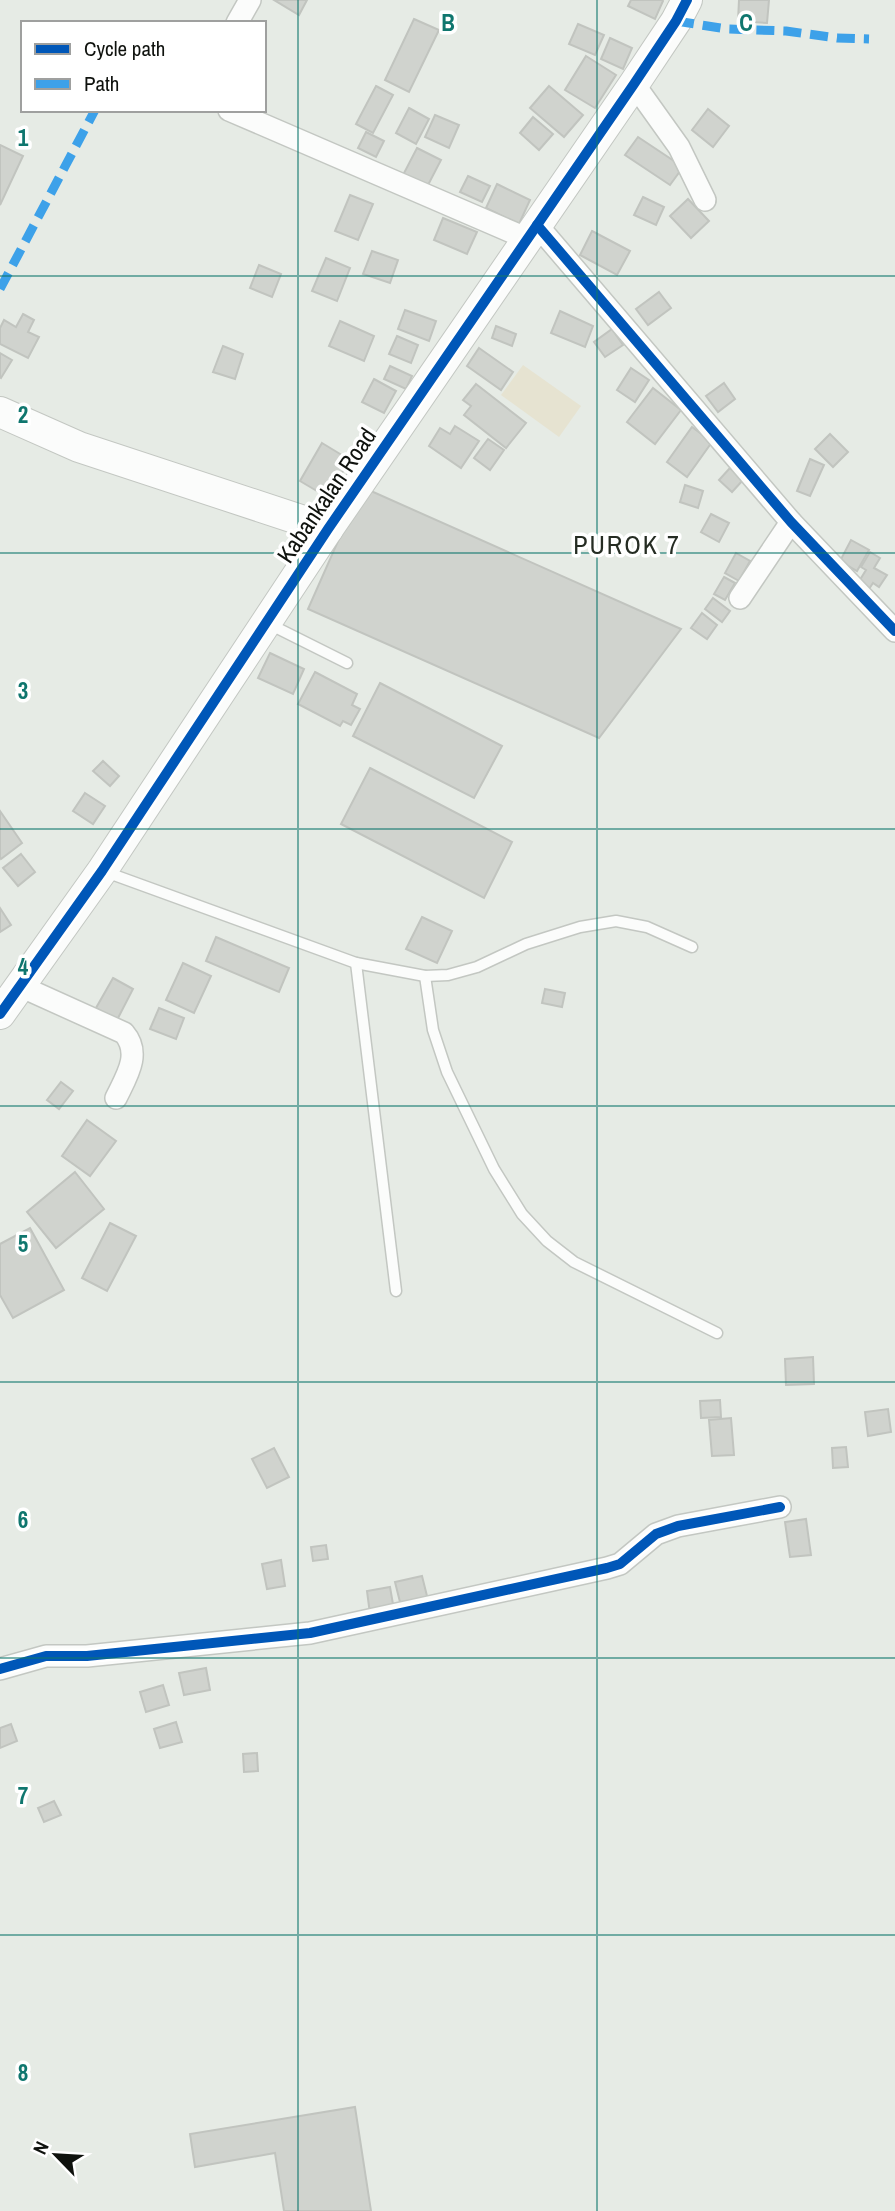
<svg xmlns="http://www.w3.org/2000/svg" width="895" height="2211" font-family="'Archivo Narrow',sans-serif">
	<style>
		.green { fill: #e6e3d1 }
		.building { fill: #d0d3ce; stroke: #c1c4bf; stroke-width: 2 }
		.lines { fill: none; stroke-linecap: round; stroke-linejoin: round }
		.lane-casing { stroke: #c3c7c2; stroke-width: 13 }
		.street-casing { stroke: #c3c7c2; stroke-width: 24 }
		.secondary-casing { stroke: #c3c7c2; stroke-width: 32 }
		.lane { stroke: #fbfcfb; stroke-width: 10 }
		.street { stroke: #fbfcfb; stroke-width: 21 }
		.secondary { stroke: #fbfcfb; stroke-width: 30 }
		.quiet { stroke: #3da1e9; stroke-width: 9; stroke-dasharray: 18 9; stroke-linecap: butt }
		.cycleway-casing { stroke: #fff; stroke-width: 15 }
		.cycleway { stroke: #0057b8; stroke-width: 10 }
		.grid { fill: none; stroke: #0f766e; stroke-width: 2; stroke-opacity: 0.55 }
		.labels { text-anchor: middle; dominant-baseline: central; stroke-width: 7; stroke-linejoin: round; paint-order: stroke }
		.street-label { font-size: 24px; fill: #0f120e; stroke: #fff }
		.neighbourhood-label { font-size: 26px; letter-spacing: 2px; fill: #252c23; stroke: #fff }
		.grid-label { font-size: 23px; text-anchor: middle; font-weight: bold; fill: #0f766e; stroke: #fff; stroke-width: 7; stroke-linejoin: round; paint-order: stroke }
	</style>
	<rect width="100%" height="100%" fill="#e6ebe5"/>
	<polygon class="green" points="523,365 581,406 559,437 501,395"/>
	<g class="building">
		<polygon points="274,0 307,0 299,15"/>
		<polygon points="631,0 662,0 663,1 655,19 628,6"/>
		<polygon points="739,0 769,0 767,23 738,21"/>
		<polygon points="414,19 439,30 409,92 385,80"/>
		<polygon points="578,24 604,35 595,55 569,44"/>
		<polygon points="610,38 632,48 623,69 601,59"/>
		<polygon points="586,56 616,75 595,108 565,90"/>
		<polygon points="376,86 393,95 373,133 356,124"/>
		<polygon points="549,86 583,115 564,137 530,108"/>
		<polygon points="409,108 429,119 416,144 396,133"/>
		<polygon points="708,109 729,126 713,147 692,130"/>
		<polygon points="435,115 459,125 449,148 425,137"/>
		<polygon points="533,117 553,134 539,150 520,133"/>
		<polygon points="366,132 384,141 376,157 358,148"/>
		<polygon points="638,137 683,167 670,185 625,155"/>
		<polygon points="0,145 23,156 0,205"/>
		<polygon points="417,148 441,160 427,187 403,175"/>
		<polygon points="468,176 490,186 482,202 460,192"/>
		<polygon points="497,184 530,200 519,224 486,208"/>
		<polygon points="350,195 373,204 358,240 335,231"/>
		<polygon points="643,197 664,207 656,225 634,215"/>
		<polygon points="688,199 709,221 691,238 670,216"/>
		<polygon points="443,218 477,232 467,254 434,240"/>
		<polygon points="592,231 630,251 617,275 580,255"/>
		<polygon points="372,251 398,260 390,283 363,274"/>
		<polygon points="326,258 350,268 337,301 312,291"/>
		<polygon points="259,265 281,274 272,297 250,288"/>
		<polygon points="659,292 671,308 648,325 636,309"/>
		<polygon points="405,310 436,321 429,341 398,329"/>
		<polygon points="560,311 593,326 585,347 551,333"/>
		<polygon points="23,314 34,320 28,332 39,337 28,358 0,344 0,328 4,320 16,327"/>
		<polygon points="340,321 374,336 364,361 329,346"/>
		<polygon points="496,326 516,334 512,346 492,338"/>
		<polygon points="612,329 623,345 605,357 594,342"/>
		<polygon points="397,336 418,345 411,363 389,354"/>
		<polygon points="223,346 243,354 235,379 213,372"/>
		<polygon points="479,348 513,372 501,390 467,366"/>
		<polygon points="0,353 12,360 1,378 0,377"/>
		<polygon points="390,366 412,376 406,389 384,379"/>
		<polygon points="631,368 649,380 635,402 617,390"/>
		<polygon points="374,379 396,391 384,413 362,402"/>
		<polygon points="724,383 735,399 718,412 706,396"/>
		<polygon points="476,384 526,423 506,448 464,415 471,406 463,400"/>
		<polygon points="653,388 681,410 655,444 627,422"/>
		<polygon points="455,426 479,441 461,468 429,446 440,428 450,434"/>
		<polygon points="692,427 712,442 687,477 667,462"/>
		<polygon points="830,434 848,452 833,467 815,449"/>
		<polygon points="488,439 504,450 490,470 474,458"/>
		<polygon points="322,443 350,460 327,497 300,481"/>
		<polygon points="810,459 824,465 810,496 797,491"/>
		<polygon points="730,468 743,480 732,492 719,480"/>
		<polygon points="685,485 703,491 698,508 680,502"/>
		<polygon points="362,487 681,629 599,738 308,609"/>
		<polygon points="711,514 729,523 719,542 701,532"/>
		<polygon points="851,540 869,550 857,571 840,561"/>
		<polygon points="870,552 880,558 874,568 887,575 879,587 873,583 869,589 858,583 866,570 861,567"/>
		<polygon points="736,553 750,561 739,581 725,573"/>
		<polygon points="724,577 735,583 725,600 714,594"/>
		<polygon points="713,598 730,611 722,622 705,609"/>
		<polygon points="702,613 717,625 707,639 691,628"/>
		<polygon points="270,653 304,669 293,694 258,678"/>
		<polygon points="315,672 357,694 352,705 360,709 351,725 343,721 340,726 298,704"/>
		<polygon points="380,683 502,746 474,798 353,736"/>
		<polygon points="103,761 119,776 110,786 93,771"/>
		<polygon points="370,768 512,842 484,898 341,824"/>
		<polygon points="85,793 105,806 93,824 73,811"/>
		<polygon points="0,811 22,843 1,859 0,857"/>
		<polygon points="21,854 35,872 18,886 3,868"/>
		<polygon points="0,908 11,925 0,932"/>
		<polygon points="422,917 452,931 437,963 406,949"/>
		<polygon points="216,937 289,968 279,992 206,961"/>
		<polygon points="183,963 211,976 194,1013 166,1000"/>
		<polygon points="113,978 133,989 117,1020 96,1008"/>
		<polygon points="545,989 565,993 562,1007 542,1003"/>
		<polygon points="159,1008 184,1018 176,1039 150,1029"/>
		<polygon points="61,1082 73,1091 59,1109 47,1100"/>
		<polygon points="87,1120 116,1141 90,1176 62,1156"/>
		<polygon points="75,1172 104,1209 56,1248 27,1212"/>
		<polygon points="110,1223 136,1236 107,1291 82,1278"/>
		<polygon points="30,1228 64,1290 13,1318 0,1295 0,1244"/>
		<polygon points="813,1357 814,1384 786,1385 785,1359"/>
		<polygon points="720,1400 721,1417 701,1418 700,1401"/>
		<polygon points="888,1409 891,1432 868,1436 865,1412"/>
		<polygon points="731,1418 734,1455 712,1456 709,1420"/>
		<polygon points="846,1447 848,1467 833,1468 832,1448"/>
		<polygon points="274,1448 289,1477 267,1488 252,1459"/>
		<polygon points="806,1519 811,1555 790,1557 785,1522"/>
		<polygon points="326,1545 328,1559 313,1561 311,1547"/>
		<polygon points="281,1560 285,1586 267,1589 262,1564"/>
		<polygon points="422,1576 429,1604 402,1610 395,1582"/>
		<polygon points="390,1587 394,1610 370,1614 367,1591"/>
		<polygon points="206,1668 210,1690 184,1695 179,1673"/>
		<polygon points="163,1685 169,1705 146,1712 140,1692"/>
		<polygon points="176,1722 182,1742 160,1748 154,1729"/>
		<polygon points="11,1724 17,1741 0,1748 0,1728"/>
		<polygon points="257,1753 258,1771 244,1772 243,1754"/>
		<polygon points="54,1801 61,1815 44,1822 38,1808"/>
		<polygon points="355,2107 371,2211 284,2211 275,2153 195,2167 190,2134"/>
	</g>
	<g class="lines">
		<g class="lane-casing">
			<g id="lane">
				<polyline points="269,624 347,663"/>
				<polyline points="103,871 356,963 425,976 448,975 477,967 526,944 580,927 616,921 647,927 692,947"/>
				<polyline points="356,963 396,1291"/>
				<polyline points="425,976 433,1030 447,1072 494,1169 522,1214 547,1241 574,1262 717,1333"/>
			</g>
		</g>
		<g class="street-casing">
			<g id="street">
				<polyline points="237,23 250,0"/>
				<polyline points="634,84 679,147 705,200"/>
				<polyline points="229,110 528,239"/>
				<polyline points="537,225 791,522 895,631"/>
				<polyline points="740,598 791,522"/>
				<path d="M 20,986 L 124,1033 C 142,1054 126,1077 116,1098"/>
				<polyline points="0,1669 46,1656 87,1656 310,1633 607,1568 620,1564 656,1534 678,1526 780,1507"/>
			</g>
		</g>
		<g class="secondary-casing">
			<g id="secondary">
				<polyline points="0,412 79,447 328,529"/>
				<polyline points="0,1014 102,871 328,529 634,84 676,21 687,0"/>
			</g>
		</g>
		<use href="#lane" class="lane"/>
		<use href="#street" class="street"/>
		<use href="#secondary" class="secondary"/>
		<g class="quiet">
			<polyline points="676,21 727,29 786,31 837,38 869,39"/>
			<polyline points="0,289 95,110"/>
		</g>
		<g class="cycleway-casing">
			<g id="cycleway">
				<polyline points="537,225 791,522 895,631"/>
				<polyline points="0,1014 102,871 328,529 634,84 676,21 687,0"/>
				<polyline points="0,1669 46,1656 87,1656 310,1633 607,1568 620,1564 656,1534 678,1526 780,1507"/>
			</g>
		</g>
		<use href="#cycleway" class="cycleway"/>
	</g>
	<path class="grid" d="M 298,0 L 298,2211M 597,0 L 597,2211M 0,276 L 895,276M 0,553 L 895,553M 0,829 L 895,829M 0,1106 L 895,1106M 0,1382 L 895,1382M 0,1658 L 895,1658M 0,1935 L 895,1935"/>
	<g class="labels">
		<g class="street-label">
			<text transform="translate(326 495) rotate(-56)">Kabankalan Road</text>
		</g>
		<g class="neighbourhood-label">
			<text x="627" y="544">PUROK 7</text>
		</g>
	</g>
	<g class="grid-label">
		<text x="448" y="31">B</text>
		<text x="746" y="31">C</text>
		<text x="23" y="146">1</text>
		<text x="23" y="423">2</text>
		<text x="23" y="699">3</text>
		<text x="23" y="975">4</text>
		<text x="23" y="1252">5</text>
		<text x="23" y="1528">6</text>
		<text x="23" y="1804">7</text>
		<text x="23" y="2081">8</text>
	</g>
	<rect x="21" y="21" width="245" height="91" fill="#ffffff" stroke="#9fa09f" stroke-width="2"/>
	<rect x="35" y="44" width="35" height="10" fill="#0057b8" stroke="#9fa09f" stroke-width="2"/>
	<text x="84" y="56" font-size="21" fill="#0f120e">Cycle path</text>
	<rect x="35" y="79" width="35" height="10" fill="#3da1e9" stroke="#9fa09f" stroke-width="2"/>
	<text x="84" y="91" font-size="21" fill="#0f120e">Path</text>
	<g transform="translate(56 2155) rotate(295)" stroke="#ffffff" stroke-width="5" paint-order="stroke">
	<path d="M0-5L12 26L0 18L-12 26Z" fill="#0f120e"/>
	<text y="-10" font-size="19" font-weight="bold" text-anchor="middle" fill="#0f120e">N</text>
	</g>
</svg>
